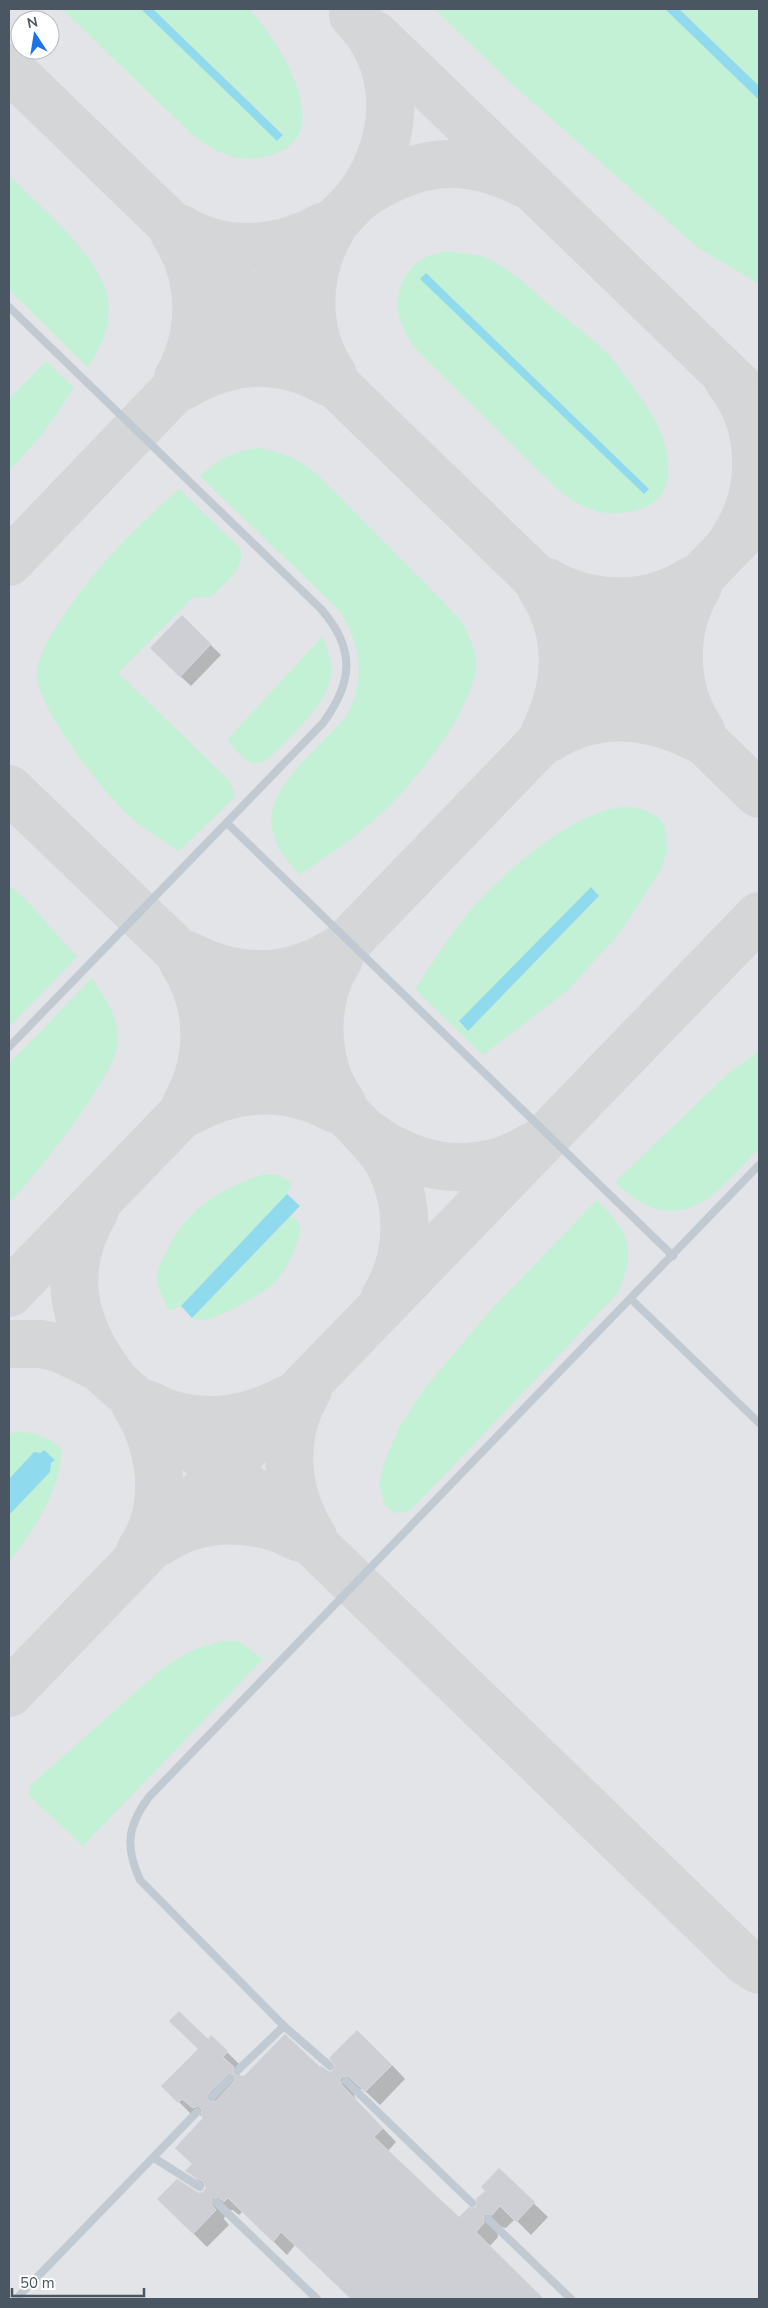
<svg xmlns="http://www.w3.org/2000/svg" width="768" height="2308" font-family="'Nunito Sans',sans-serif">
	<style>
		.airport { fill: #e2e4e7; fill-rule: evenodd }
		.green { fill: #c3f1d5; fill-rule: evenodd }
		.water { fill: #90daee }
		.shadow { fill: #0003 }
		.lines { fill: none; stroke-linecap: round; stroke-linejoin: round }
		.taxiway { stroke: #d5d6d8; stroke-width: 48 }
		.building { fill: #cdcfd5; stroke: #d7d9de; fill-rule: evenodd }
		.service { stroke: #c1cad2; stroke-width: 8 }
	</style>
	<rect width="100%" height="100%" fill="#f5f3f3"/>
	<path class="airport" d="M 9,9 L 759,9 L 759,2299 L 9,2299 ZM 20,20 L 50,20 L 50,50 L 20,50 Z"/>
	<g class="green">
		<path d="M 62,9 L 141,9 L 277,141 L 283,134 L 153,9 L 249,9 C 279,41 342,139 267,156 C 238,163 218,154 195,137 Z"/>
		<polygon points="435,9 665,9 759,100 759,284 697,247 513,85"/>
		<polygon points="679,9 759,9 759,86"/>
		<path d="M 9,176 C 38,204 91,249 105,288 C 115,315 103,345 88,367 L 9,290 Z"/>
		<path d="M 447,252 C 460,253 475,253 488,259 C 510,269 530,288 548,304 C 568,320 588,335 606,352 C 614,360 621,370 627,379 C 649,408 670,436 668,473 C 667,494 654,507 633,511 C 600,518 583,508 557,489 L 413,346 C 407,335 399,323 398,310 C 396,289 407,265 428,256 C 433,254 441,253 447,252 ZM 426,273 L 649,489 L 644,494 L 421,279 Z"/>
		<polygon points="46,361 74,388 44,432 9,471 9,399"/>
		<path d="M 260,448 C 283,453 296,457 316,473 L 459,618 C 467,631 474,645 476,660 C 479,701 419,777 390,805 C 363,832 332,854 300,874 C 244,820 280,785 323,741 C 332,731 344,721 350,709 C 366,674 359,638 337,608 L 200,476 C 220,459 233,451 260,448 Z"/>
		<path d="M 179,489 L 240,548 C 246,570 225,582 211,597 L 193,597 L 118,673 L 230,781 L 234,791 L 233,799 L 179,851 C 161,838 139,827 124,811 C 101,788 30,700 37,668 C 42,648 55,628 67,611 C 98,564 137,527 179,489 Z"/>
		<path d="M 323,636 C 327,648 332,661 331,674 C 328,706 287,739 266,761 C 249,770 238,752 227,740 Z"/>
		<path d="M 623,807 L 638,808 L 649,812 L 659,818 L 665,827 L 667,851 L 661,869 L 618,935 L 567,991 L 483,1055 L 415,989 C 433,963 450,934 470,911 C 504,872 571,812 623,807 ZM 591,888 L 599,896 L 467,1031 L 459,1022 Z"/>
		<polygon points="9,885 25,899 77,957 9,1027"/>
		<path d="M 92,978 C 104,997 119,1017 118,1040 C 118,1075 34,1176 9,1204 L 9,1064 Z"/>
		<path d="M 759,1051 L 759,1148 C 713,1197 679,1243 615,1182 L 728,1074 Z"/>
		<path d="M 264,1174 L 278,1175 L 292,1183 L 287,1194 L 181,1306 L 169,1310 C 164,1300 158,1290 157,1278 C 157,1270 162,1260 166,1253 C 185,1210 221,1188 264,1174 Z"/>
		<path d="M 597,1200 C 630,1233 637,1250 617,1294 L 410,1511 L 395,1513 L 385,1505 L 379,1484 L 385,1460 L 400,1426 L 425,1388 L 490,1311 Z"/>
		<path d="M 291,1216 C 295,1219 299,1222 300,1228 C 300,1243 285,1272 274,1283 C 265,1293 221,1317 207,1319 C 201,1321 198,1320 192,1318 Z"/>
		<path d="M 16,1432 C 36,1432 46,1436 62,1449 C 59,1493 35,1528 9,1562 L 9,1434 Z"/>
		<polygon points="223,1641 238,1641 263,1659 83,1846 29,1795 31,1785 164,1667 195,1649"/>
	</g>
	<g class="water">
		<polygon points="141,9 153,9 283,135 277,141"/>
		<polygon points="665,9 679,9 759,86 759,100"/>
		<polygon points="426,273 649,489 644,494 420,279"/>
		<polygon points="591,887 599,896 468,1031 459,1021"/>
		<polygon points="287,1194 300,1206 192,1318 181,1306"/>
		<polygon points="44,1450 55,1460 51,1463 50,1472 9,1515 9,1479 34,1452 41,1453"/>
	</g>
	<g class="shadow">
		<polygon points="182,617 221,655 191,686 162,659"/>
		<polygon points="208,2041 227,2052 241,2066 236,2071 242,2077 320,2069 328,2073 392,2065 405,2079 380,2105 363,2089 356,2090 354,2095 356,2100 396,2142 388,2151 459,2218 478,2208 499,2170 548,2217 531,2235 515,2219 506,2228 502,2227 497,2230 498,2237 489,2247 543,2299 352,2299 295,2245 287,2255 243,2211 239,2215 233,2210 226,2211 224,2219 229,2225 207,2247 173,2213 199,2194 204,2193 207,2188 187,2171 193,2164 204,2119 197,2112 193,2116 163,2086"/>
	</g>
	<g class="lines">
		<g class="taxiway">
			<polyline points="375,35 759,406"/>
			<polyline points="9,68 759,794"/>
			<path d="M 358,198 C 413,160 462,152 523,183"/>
			<path d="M 179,228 C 224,256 280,251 324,226"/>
			<path d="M 331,230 C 305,274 304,332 333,375"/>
			<path d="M 174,233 C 203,277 203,333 178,378"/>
			<path d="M 728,380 C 765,427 765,495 731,543"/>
			<path d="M 183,386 C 229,358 280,354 328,382"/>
			<path d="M 9,562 L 358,198 C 392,152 403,91 372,39 C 367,30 359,22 353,15"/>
			<path d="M 547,582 C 591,608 649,608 692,580"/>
			<path d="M 698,586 C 672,629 672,688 701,731"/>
			<path d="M 541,588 C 571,634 568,686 544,734"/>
			<path d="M 549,738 C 596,709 647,713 695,737"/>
			<path d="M 9,789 L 355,1122 C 366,1134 379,1146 387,1160 C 411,1202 410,1257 385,1297"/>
			<path d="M 187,955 C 235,980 286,981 333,953"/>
			<path d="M 339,959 C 312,1000 313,1063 342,1103"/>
			<path d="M 183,962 C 211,1005 211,1060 186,1104"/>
			<path d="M 190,1111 C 237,1085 288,1083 335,1109"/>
			<path d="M 368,1134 C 417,1171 480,1180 533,1146"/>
			<path d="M 95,1210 C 60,1269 72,1324 111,1376"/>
			<polyline points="9,1293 759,516"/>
			<polyline points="9,1344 41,1344 59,1348 100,1368 173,1434 279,1510 745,1961 759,1970"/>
			<path d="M 308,1390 C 280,1436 285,1493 313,1537"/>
			<path d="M 135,1404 C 162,1448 170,1507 140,1551"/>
			<path d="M 147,1404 C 193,1429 243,1423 288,1399"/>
			<path d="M 159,1542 C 201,1513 256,1515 300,1538"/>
			<polyline points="9,1693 759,916"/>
		</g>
	</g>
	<g class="building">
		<polygon points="182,615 211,644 180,677 150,648"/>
		<path d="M 179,2011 L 208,2039 L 211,2035 L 228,2051 L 223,2057 L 234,2067 L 233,2072 L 237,2075 L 244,2076 L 285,2034 L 320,2067 L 321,2066 L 328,2071 L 332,2071 L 335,2065 L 329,2058 L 357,2030 L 392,2065 L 365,2092 L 348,2076 L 342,2077 L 340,2080 L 342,2085 L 383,2128 L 374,2137 L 459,2217 L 469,2207 L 476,2207 L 476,2199 L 485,2191 L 481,2187 L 499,2168 L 535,2202 L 516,2222 L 500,2206 L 492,2215 L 487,2214 L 484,2215 L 484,2223 L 476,2232 L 544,2299 L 351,2299 L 281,2232 L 273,2242 L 228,2198 L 224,2202 L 218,2197 L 212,2198 L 211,2204 L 216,2210 L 193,2234 L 157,2199 L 177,2179 L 199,2193 L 203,2192 L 206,2188 L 203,2182 L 185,2171 L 192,2164 L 175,2148 L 203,2118 L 201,2116 L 202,2110 L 198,2106 L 193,2108 L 182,2099 L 178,2103 L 161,2086 L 198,2049 L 169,2021 ZM 229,2073 L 235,2076 L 234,2081 L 216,2101 L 209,2101 L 208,2094 Z"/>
	</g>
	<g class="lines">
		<g class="service">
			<path d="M 9,307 L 321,609 C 356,649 353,682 323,723 L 9,1047"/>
			<polyline points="227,823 673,1256"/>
			<polyline points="631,1299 759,1423"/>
			<path d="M 330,2066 L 284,2026 L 140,1880 C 125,1847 127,1826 149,1797 L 759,1165"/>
			<polyline points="238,2070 284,2026"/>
			<polyline points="346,2081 472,2203"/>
			<polyline points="212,2097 230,2078"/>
			<polyline points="154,2158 200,2187"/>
			<polyline points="216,2202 317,2299"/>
			<polyline points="488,2219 571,2299"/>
			<polyline points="16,2299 197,2112"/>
		</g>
	</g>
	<rect width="768" height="2308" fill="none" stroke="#4a5661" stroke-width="20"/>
	<g transform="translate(35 35) rotate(348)"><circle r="24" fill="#ffffff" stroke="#b7bbc0"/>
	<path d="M0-4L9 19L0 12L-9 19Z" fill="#1a73e8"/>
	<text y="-8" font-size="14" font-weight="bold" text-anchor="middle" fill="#4a5661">N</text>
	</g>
	<path d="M12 2288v8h132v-8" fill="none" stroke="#4a5661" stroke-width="2.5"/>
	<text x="20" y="2288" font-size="15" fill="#4a5661" stroke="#ffffff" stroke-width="4" paint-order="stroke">50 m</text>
</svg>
